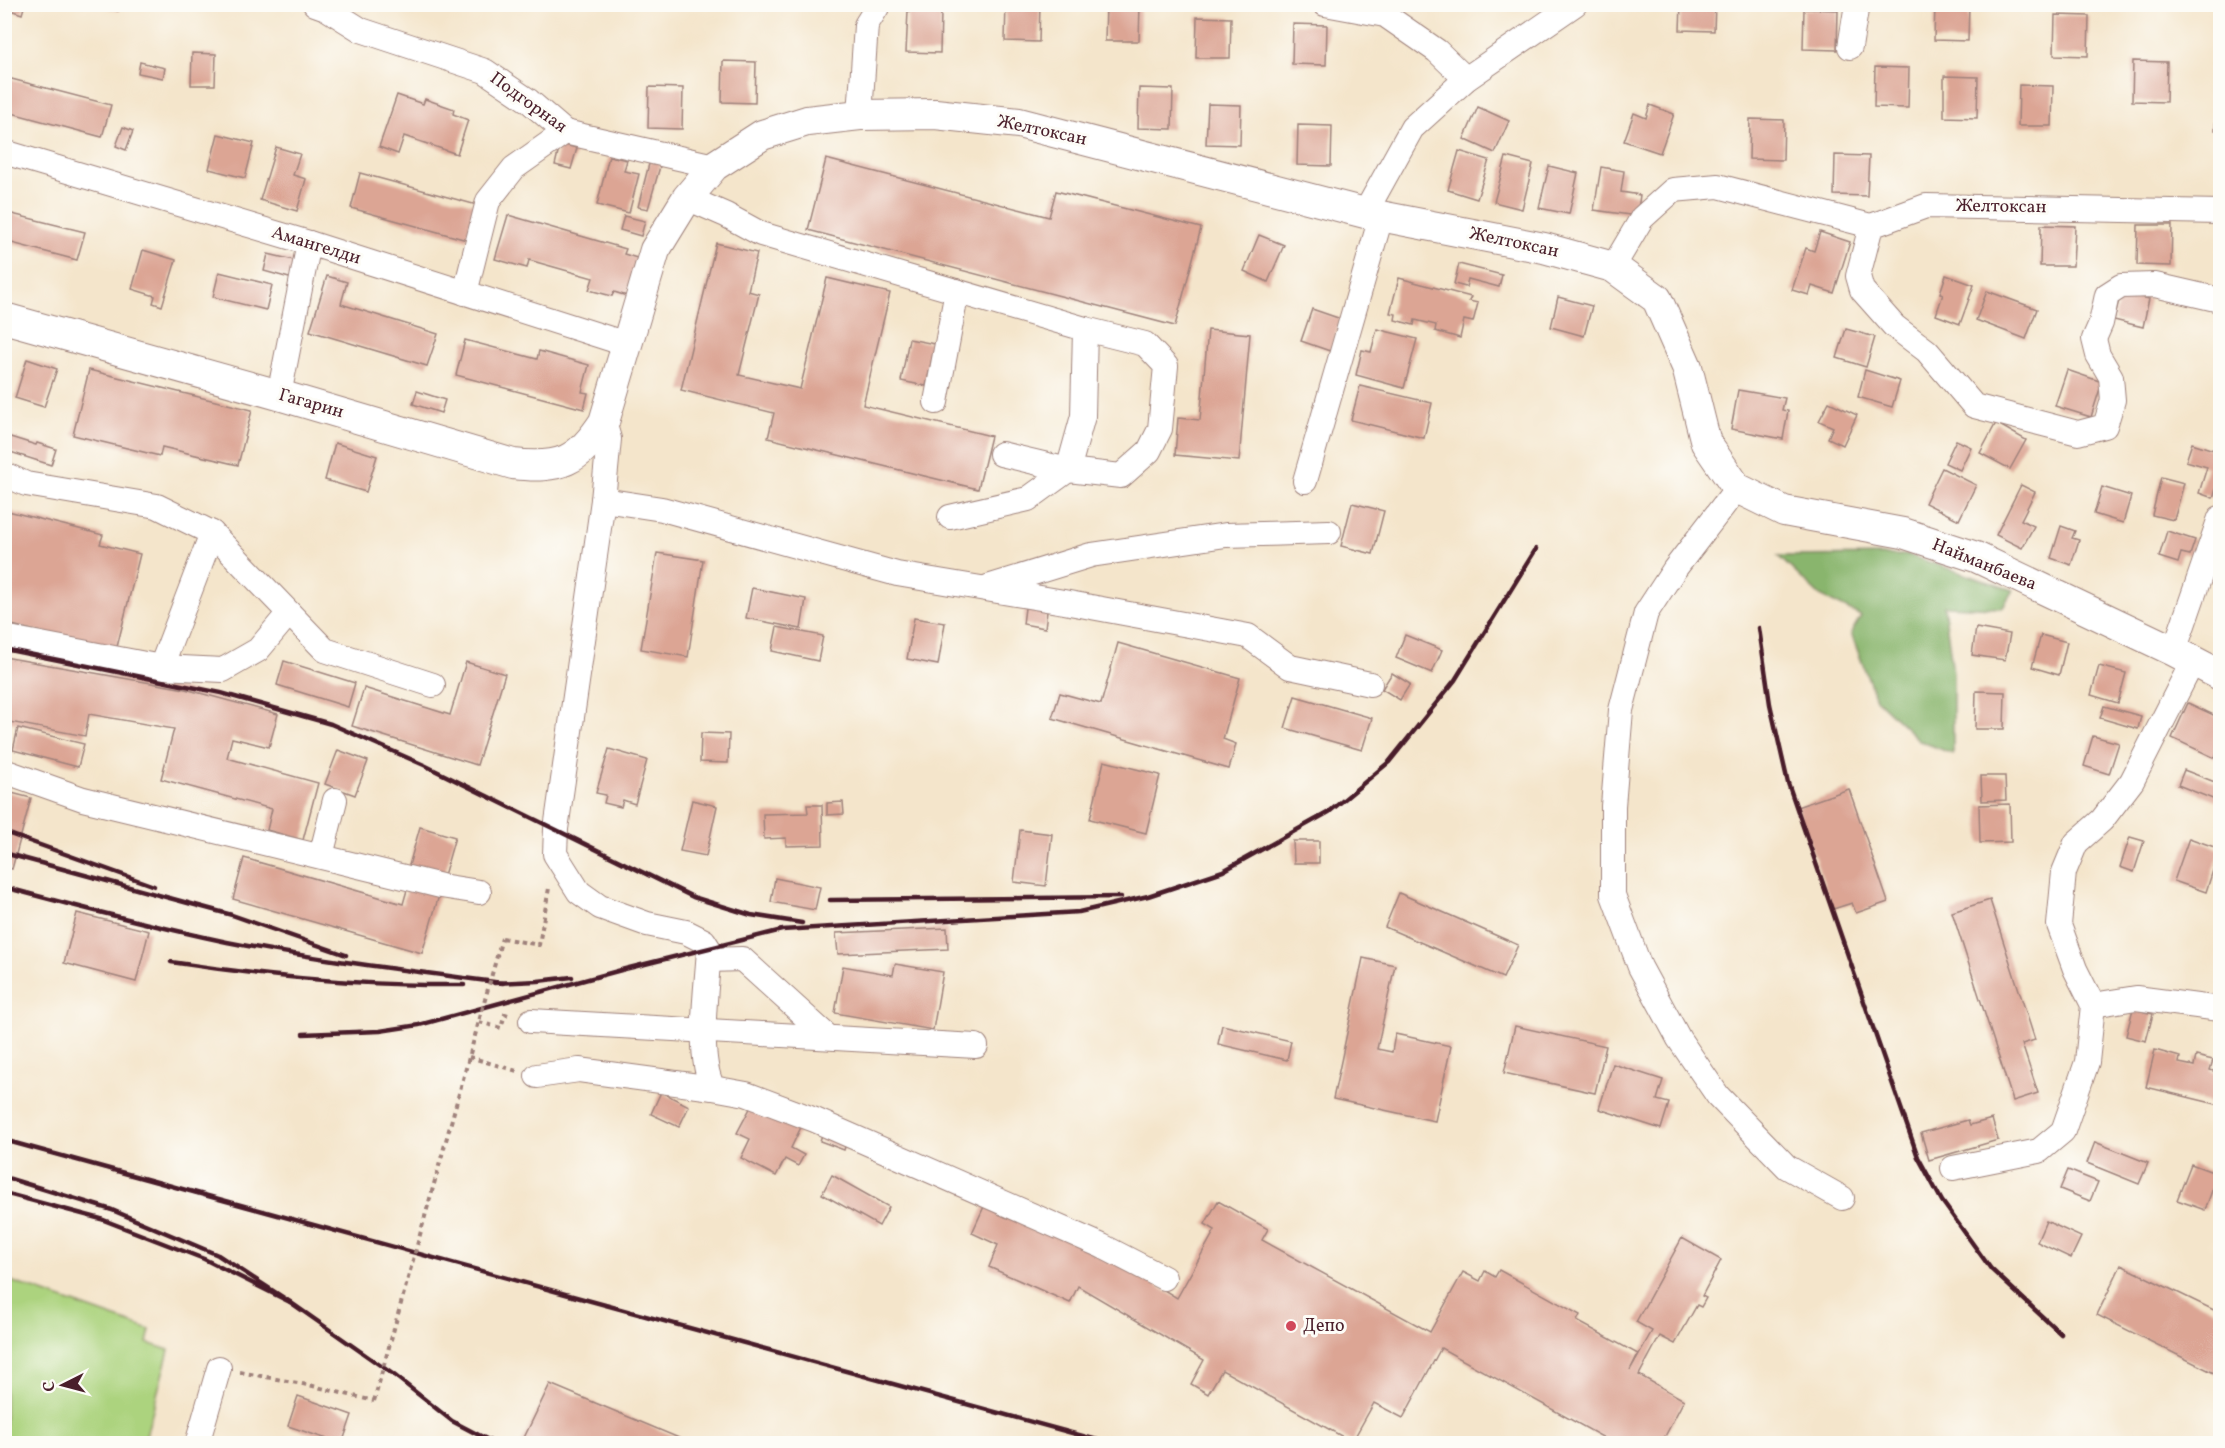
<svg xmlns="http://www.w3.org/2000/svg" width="2225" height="1448" font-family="Vollkorn,serif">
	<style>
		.green { fill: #acd37e; stroke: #7b7954; stroke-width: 1.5 }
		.forest { fill: #89b56d; stroke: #6a6a4c; stroke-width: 1.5 }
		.building { fill: #dca594 }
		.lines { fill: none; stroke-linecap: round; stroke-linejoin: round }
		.minor-casing { stroke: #9f827b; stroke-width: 26 }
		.major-casing { stroke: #9f827b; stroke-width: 32 }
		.path { stroke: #9f827b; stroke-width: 4; stroke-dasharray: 4.5 4.5; stroke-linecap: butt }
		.minor { stroke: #fff; stroke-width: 24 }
		.major { stroke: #fff; stroke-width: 30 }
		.rail { stroke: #4a1f2b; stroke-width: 4.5 }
		.path-bridge { stroke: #9f827b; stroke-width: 4; stroke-dasharray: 4.5 4.5; stroke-linecap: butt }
		.poi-dot { fill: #d1495b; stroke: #fdfcf7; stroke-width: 2 }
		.labels { text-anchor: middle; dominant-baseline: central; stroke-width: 6; stroke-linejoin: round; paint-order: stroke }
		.street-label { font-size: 18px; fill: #4a1f2b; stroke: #fdfcf7 }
		.poi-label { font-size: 18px; fill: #4a1f2b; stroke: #fdfcf7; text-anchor: start }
	</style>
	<rect width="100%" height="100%" fill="#fdfcf7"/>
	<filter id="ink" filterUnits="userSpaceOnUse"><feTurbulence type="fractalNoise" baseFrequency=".0167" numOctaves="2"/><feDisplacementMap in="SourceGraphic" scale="12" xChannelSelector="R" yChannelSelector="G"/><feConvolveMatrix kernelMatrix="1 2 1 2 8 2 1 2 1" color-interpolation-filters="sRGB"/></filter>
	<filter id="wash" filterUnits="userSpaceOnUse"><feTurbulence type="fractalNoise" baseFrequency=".008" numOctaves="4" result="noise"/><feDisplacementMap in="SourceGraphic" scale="24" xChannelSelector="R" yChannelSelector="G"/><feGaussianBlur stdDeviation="1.35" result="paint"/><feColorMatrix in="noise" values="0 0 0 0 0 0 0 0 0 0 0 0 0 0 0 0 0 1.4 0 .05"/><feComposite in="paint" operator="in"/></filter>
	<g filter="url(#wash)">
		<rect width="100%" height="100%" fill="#f4e5cb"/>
		<polygon class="green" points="5,1279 150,1330 147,1343 169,1350 144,1443 5,1443"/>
		<polygon class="forest" points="1908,555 2013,590 2002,608 1944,606 1953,673 1953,754 1920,741 1876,699 1851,633 1861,616 1820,596 1778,556"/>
		<g id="blocks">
			<g class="building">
				<polygon points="4,4 25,4 22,14 4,8"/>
				<polygon points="96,4 120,4 118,11"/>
				<polygon points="1006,4 1040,4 1039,42 1005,41"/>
				<polygon points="1106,4 1140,4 1139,41 1105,41"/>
				<polygon points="1681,4 1715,4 1714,31 1680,30"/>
				<polygon points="1935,4 1969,4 1968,41 1934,40"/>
				<polygon points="1804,9 1838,10 1837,50 1803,49"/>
				<polygon points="908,11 941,12 940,53 906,52"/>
				<polygon points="2055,15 2089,16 2088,56 2054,55"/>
				<polygon points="1197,17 1231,18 1230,58 1196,58"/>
				<polygon points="1293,24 1327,25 1326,65 1292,64"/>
				<polygon points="192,53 216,54 215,85 191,85"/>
				<polygon points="723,61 756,62 755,103 722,102"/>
				<polygon points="2133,61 2167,62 2166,102 2132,101"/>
				<polygon points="140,62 165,68 163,78 138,73"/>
				<polygon points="1875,67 1909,68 1908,108 1874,107"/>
				<polygon points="1944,76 1978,77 1977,118 1944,117"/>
				<polygon points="4,77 111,105 102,137 4,111"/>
				<polygon points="2019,85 2053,86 2052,126 2018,126"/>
				<polygon points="649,87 683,88 682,129 648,128"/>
				<polygon points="1139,88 1173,89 1172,129 1138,128"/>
				<polygon points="2217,90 2220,90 2220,130 2215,130"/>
				<polygon points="397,95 423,104 425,99 454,109 453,114 468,120 457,154 404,136 398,154 379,147"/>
				<polygon points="1208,104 1241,105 1240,145 1206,144"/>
				<polygon points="1650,105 1674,114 1660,153 1624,141 1634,113 1646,118"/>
				<polygon points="1478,107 1509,121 1495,153 1464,139"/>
				<polygon points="1750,119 1784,120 1783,160 1749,159"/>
				<polygon points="1298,125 1332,126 1331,166 1297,165"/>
				<polygon points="123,127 133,131 126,150 116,146"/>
				<polygon points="218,134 254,143 245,178 209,169"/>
				<polygon points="560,144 577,148 571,169 555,165"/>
				<polygon points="276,147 300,154 293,175 306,179 297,211 260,200"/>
				<polygon points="1459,151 1489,160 1477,199 1448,190"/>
				<polygon points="1835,155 1869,156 1867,196 1834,195"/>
				<polygon points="609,156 627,160 624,171 639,174 629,213 597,205"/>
				<polygon points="1506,157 1533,164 1522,209 1494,202"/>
				<polygon points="826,159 1049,217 1056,191 1201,228 1175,326 808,230"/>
				<polygon points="650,160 661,163 648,209 638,207"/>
				<polygon points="1549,166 1578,173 1569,214 1539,208"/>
				<polygon points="1601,167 1624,171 1621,192 1640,195 1637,216 1594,210"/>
				<polygon points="360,173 477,205 467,240 351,208"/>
				<polygon points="4,212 85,232 77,260 4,241"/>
				<polygon points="508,215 626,249 624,254 637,258 627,296 614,292 612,296 589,290 593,278 529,260 527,268 495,259"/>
				<polygon points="624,216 645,221 641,236 620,230"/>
				<polygon points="2041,225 2075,226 2073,266 2040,266"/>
				<polygon points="2138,225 2172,225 2171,266 2137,265"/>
				<polygon points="1820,232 1850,242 1834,293 1812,286 1809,295 1792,290 1806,248 1814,251"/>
				<polygon points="1259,235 1284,245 1268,282 1244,271"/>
				<polygon points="716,243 757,253 748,291 759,294 739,375 800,389 827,278 890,293 863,405 991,436 978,489 768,438 774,413 681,390"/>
				<polygon points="143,250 176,260 162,306 153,303 155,296 132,289"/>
				<polygon points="268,254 298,261 293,279 264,271"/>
				<polygon points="1459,264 1502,275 1499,287 1468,279 1466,287 1454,284"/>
				<polygon points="219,272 272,285 266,310 213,297"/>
				<polygon points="1946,275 1974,285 1960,324 1936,315 1943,294 1940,293"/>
				<polygon points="327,276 347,282 341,304 438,334 427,366 310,331"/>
				<polygon points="1399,278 1471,297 1469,301 1478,303 1473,322 1464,320 1460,338 1435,331 1436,325 1415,320 1414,325 1395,320 1396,314 1390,313"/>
				<polygon points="1987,291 2037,309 2026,339 1976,320"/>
				<polygon points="2121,292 2149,299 2143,327 2114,320"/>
				<polygon points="1558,297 1592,306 1584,336 1551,327"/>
				<polygon points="1312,309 1341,319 1330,351 1301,341"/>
				<polygon points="1377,329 1417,339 1404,388 1356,375 1362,350 1371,352"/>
				<polygon points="1846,329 1875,337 1866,367 1837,358"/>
				<polygon points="1208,330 1250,334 1239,461 1175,455 1178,418 1200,420"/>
				<polygon points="909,339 935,344 926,386 901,381"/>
				<polygon points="465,340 537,359 539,351 589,365 582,392 588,393 584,409 456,375"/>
				<polygon points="27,359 57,369 44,407 15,398"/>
				<polygon points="89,370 252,410 238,465 162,447 160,456 73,435"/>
				<polygon points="1865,370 1900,381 1892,407 1858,397"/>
				<polygon points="2067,370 2102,382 2091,417 2055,406"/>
				<polygon points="1360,386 1432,403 1424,438 1351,420"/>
				<polygon points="1738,390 1785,398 1782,410 1788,411 1783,439 1731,429"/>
				<polygon points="417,391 445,400 441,413 413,404"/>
				<polygon points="1829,402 1857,415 1843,445 1828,438 1833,427 1819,421"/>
				<polygon points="1996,423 2026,440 2010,469 1980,453"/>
				<polygon points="4,435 36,445 37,443 56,449 51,465 4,450"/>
				<polygon points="1956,440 1971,447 1960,470 1945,463"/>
				<polygon points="335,443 377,456 366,492 325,480"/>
				<polygon points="2192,443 2220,452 2220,475 2213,498 2199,493 2207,467 2186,461"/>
				<polygon points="1942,468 1976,485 1959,520 1925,503"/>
				<polygon points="2161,477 2184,483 2174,520 2152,515"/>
				<polygon points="2021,485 2035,492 2021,520 2034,526 2022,548 1996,535"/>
				<polygon points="2102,487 2131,496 2123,523 2094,514"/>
				<polygon points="1352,503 1384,511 1373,554 1341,546"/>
				<polygon points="4,510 103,535 100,544 140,554 116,651 4,623"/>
				<polygon points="2061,526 2075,531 2072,538 2079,540 2071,565 2051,558"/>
				<polygon points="2167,531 2195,540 2190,555 2181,553 2178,563 2159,557"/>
				<polygon points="657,553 703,560 688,657 641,649"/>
				<polygon points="752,588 806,599 801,629 746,618"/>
				<polygon points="1026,600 1048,603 1045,628 1023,624"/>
				<polygon points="914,618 945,623 938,665 907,659"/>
				<polygon points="777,627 823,636 818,661 772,651"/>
				<polygon points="1976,628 2010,634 2005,660 1972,655"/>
				<polygon points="1405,635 1442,650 1432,673 1396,658"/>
				<polygon points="2041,635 2067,642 2059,675 2032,667"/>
				<polygon points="1118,643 1240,678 1223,739 1236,744 1229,769 1052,718 1060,693 1101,704"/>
				<polygon points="4,657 185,689 278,714 269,747 232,738 227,758 318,783 303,840 267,830 272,809 161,779 174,729 89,714 85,736 4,721"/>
				<polygon points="284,661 355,683 348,707 277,685"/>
				<polygon points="466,662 505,674 477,765 352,726 364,688 450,715"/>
				<polygon points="2099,666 2126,673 2118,703 2091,695"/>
				<polygon points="1392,673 1410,684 1400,700 1382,689"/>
				<polygon points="1976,691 2005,692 2004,729 1975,729"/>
				<polygon points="1295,696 1372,718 1362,750 1285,728"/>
				<polygon points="2188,703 2220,718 2220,746 2215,758 2172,738"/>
				<polygon points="2104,706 2141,716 2138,729 2100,718"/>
				<polygon points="18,728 84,744 78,767 13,750"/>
				<polygon points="701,733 729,734 728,763 700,762"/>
				<polygon points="2093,736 2119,743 2109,774 2084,766"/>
				<polygon points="609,749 647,760 635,804 623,800 621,807 604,803 606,795 596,793"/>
				<polygon points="338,750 368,761 355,795 325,784"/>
				<polygon points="1104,761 1160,775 1146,833 1090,819"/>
				<polygon points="2184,770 2220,784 2220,802 2178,785"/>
				<polygon points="1981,776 2005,776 2006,800 1982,801"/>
				<polygon points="1849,789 1888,902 1856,913 1852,903 1833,909 1797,807"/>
				<polygon points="4,791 31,798 12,869 4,867"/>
				<polygon points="692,800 717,806 706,856 680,851"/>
				<polygon points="843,802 844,814 827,815 827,803"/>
				<polygon points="2010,804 2011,842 1980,843 1979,805"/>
				<polygon points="807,805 822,805 823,845 786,846 786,838 764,839 763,814 808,813"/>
				<polygon points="420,827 455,837 443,879 408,869"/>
				<polygon points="1020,830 1052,834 1046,886 1014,882"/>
				<polygon points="2130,837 2144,841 2134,872 2120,867"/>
				<polygon points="2189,838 2220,849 2206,892 2174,881"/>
				<polygon points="1293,841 1319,841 1319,863 1294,863"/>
				<polygon points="244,858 403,904 409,883 440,892 422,953 233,899"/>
				<polygon points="775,878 820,887 815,910 771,902"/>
				<polygon points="1399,893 1518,945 1503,978 1385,927"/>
				<polygon points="1990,900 2035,1040 2022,1044 2038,1093 2013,1101 1952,912"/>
				<polygon points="77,913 149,931 136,982 64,963"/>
				<polygon points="947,928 948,949 838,954 836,933"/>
				<polygon points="1363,958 1395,965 1377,1049 1392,1052 1395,1034 1451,1046 1435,1121 1333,1099"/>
				<polygon points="895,964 943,972 933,1030 835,1013 843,966 893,975"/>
				<polygon points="2133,1009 2153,1014 2146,1041 2126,1036"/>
				<polygon points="1222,1025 1291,1041 1287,1060 1218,1044"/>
				<polygon points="1515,1026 1606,1046 1595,1093 1504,1073"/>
				<polygon points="2155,1050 2180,1057 2179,1063 2194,1066 2196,1056 2213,1060 2210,1070 2220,1073 2220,1105 2146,1087"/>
				<polygon points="1613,1064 1663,1080 1657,1100 1669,1103 1661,1129 1599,1109"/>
				<polygon points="661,1092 689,1106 679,1127 651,1114"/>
				<polygon points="754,1101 802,1125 791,1148 804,1155 798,1166 785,1159 776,1176 741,1158 750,1139 737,1133"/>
				<polygon points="1992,1119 1998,1140 1929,1160 1921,1133 1968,1120 1970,1125"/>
				<polygon points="824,1128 848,1137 844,1150 820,1141"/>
				<polygon points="2095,1142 2148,1163 2139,1184 2087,1163"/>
				<polygon points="2191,1164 2218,1174 2205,1210 2177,1200"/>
				<polygon points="2068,1170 2098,1182 2090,1201 2060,1189"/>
				<polygon points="832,1175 889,1207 879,1226 822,1194"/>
				<polygon points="987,1200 1095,1248 1177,1298 1215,1230 1205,1224 1218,1201 1268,1229 1262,1240 1430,1332 1463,1272 1480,1281 1485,1271 1495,1277 1499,1270 1580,1315 1577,1321 1638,1354 1630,1370 1652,1331 1636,1322 1682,1238 1721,1260 1702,1296 1706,1298 1701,1307 1697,1305 1675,1344 1660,1336 1639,1375 1684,1400 1661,1444 1615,1444 1441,1348 1403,1418 1374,1403 1352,1442 1222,1370 1208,1394 1191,1384 1204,1360 1078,1286 1070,1303 989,1267 998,1245 972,1233"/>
				<polygon points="2046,1221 2081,1237 2071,1258 2037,1242"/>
				<polygon points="2121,1265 2220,1313 2220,1376 2097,1315"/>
				<polygon points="550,1384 691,1443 691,1444 521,1444"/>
				<polygon points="298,1396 352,1415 342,1444 288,1426"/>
			</g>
		</g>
	</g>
	<g filter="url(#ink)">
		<use href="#blocks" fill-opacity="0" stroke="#9f827b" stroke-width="1.5"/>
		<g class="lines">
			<g class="minor-casing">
				<g id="minor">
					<polyline points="315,4 326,8 361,30 485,71 529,101 565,132 714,166"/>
					<polyline points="1325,4 1385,15 1437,51 1466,79"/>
					<polyline points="1850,47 1857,4"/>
					<polyline points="860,115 866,25 879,4"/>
					<polyline points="4,152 309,243 626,344"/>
					<polyline points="687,198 726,215 761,234 1085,329 1145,344 1166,366 1160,429 1149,451 1121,476 1068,470 1001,454"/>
					<polyline points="1365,213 1412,128 1466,79 1575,4"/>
					<polyline points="1871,226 1858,276 1862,290 1894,326 1927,351 1974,406 2078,433 2105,426 2113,400 2111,377 2098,355 2094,339 2101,323 2107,295 2121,286 2155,285 2220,300"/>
					<polyline points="1613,267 1642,218 1673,190 1718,186 1871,226 1926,206 2220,212"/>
					<polyline points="465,293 488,201 514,168 565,132"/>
					<polyline points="279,395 309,243"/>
					<polyline points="936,402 957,291"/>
					<polyline points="604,422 609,439 603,500 662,509 897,574 1064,602 1248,636 1290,667 1370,684"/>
					<polyline points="4,474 26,484 157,506 212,533 325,650 433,685"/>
					<polyline points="1305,481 1381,217"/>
					<polyline points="1737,488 1674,570 1646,613 1621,710 1613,806 1613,895 1640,967 1679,1039 1718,1096 1787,1167 1842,1198"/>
					<path d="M 603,500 L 556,829 L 555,854 L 579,892 L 600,907 L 647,924 L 686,932 L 704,941 L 709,949 C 707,987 696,1055 713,1088 L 746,1094 L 815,1120 L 1102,1246 L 1164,1278"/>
					<polyline points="950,517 1028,499 1068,470 1083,416 1085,329"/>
					<polyline points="988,587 1091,555 1226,535 1329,532"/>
					<polyline points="4,637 161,667 223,670 258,650 289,613"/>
					<polyline points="2174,651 2220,518"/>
					<polyline points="161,667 212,533"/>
					<polyline points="4,771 83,799 441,886 479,892"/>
					<polyline points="321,856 335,800"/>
					<polyline points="709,960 742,959 828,1037"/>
					<polyline points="2093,1005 2136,998 2220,1009"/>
					<polyline points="531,1021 976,1046"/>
					<polyline points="537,1076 579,1070 713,1088"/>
					<polyline points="1953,1168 2039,1151 2063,1131 2087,1062 2093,1005 2075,969 2059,925 2064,872 2076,843 2102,820 2132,781 2193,661"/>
					<polyline points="197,1444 219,1368"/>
				</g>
			</g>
			<g class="major-casing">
				<path id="major" d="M 4,318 L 279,395 L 513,464 C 560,469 578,462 604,422 L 655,250 L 687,198 L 714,166 L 762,135 L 807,121 L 860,115 L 935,114 L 1019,123 L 1365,213 L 1544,248 L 1613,267 L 1657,299 L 1687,367 L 1706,443 L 1737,488 L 1784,511 L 1903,533 L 1976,557 L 2174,651 L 2220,675"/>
			</g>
			<g class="path">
				<polyline points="502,938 539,945 549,888"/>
				<polyline points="479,1022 501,1028 505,1014 511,1016"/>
				<polyline points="469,1057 517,1071"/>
				<polyline points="240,1372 313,1386 374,1401"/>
			</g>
			<use href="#minor" class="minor"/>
			<use href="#major" class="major"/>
			<g class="rail">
				<polyline points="1759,628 1770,704 1788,783 1918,1157 1942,1201 1991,1269 2061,1334"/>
				<polyline points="4,649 221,693 331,724 424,765 693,897 751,915 802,923"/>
				<polyline points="4,832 154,886"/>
				<polyline points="4,853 232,915 346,955"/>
				<path d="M 4,887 C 78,907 152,926 227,942 C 318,960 411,971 503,983"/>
				<polyline points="830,900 1121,897"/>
				<path d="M 171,962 C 268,977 365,986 464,985"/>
				<polyline points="494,983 538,981 572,977"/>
				<polyline points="303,1034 380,1031 419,1025 625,969 782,930 1079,912 1148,896 1223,871 1329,812 1389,762 1455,680 1536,549"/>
				<polyline points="4,1140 1112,1444"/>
				<polyline points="4,1177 112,1210 218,1255 290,1302 204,1259 101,1219 4,1193"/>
				<polyline points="290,1302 394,1375 452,1421 496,1444"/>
			</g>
			<polyline class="path-bridge" points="374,1401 502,938"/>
		</g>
	</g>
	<circle class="poi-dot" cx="1291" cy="1326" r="6"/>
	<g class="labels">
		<g class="street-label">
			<text transform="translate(528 103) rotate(36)">Подгорная</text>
			<text transform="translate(1042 131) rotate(12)">Желтоксан</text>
			<text transform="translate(2001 207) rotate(1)">Желтоксан</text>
			<text transform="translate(1514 243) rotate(12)">Желтоксан</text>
			<text transform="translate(316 246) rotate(17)">Амангелди</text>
			<text transform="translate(311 404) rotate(16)">Гагарин</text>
			<text transform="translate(1984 565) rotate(22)">Найманбаева</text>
		</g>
		<g class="poi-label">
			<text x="1303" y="1326">Депо</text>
		</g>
	</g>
	<rect width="2225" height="1448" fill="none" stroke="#fdfcf7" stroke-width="24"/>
	<g transform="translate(63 1385) rotate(264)" stroke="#fdfcf7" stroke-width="4.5" paint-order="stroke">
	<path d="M0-4.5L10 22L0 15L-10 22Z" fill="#4a1f2b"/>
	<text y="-9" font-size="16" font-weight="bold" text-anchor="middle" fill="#4a1f2b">С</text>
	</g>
</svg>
